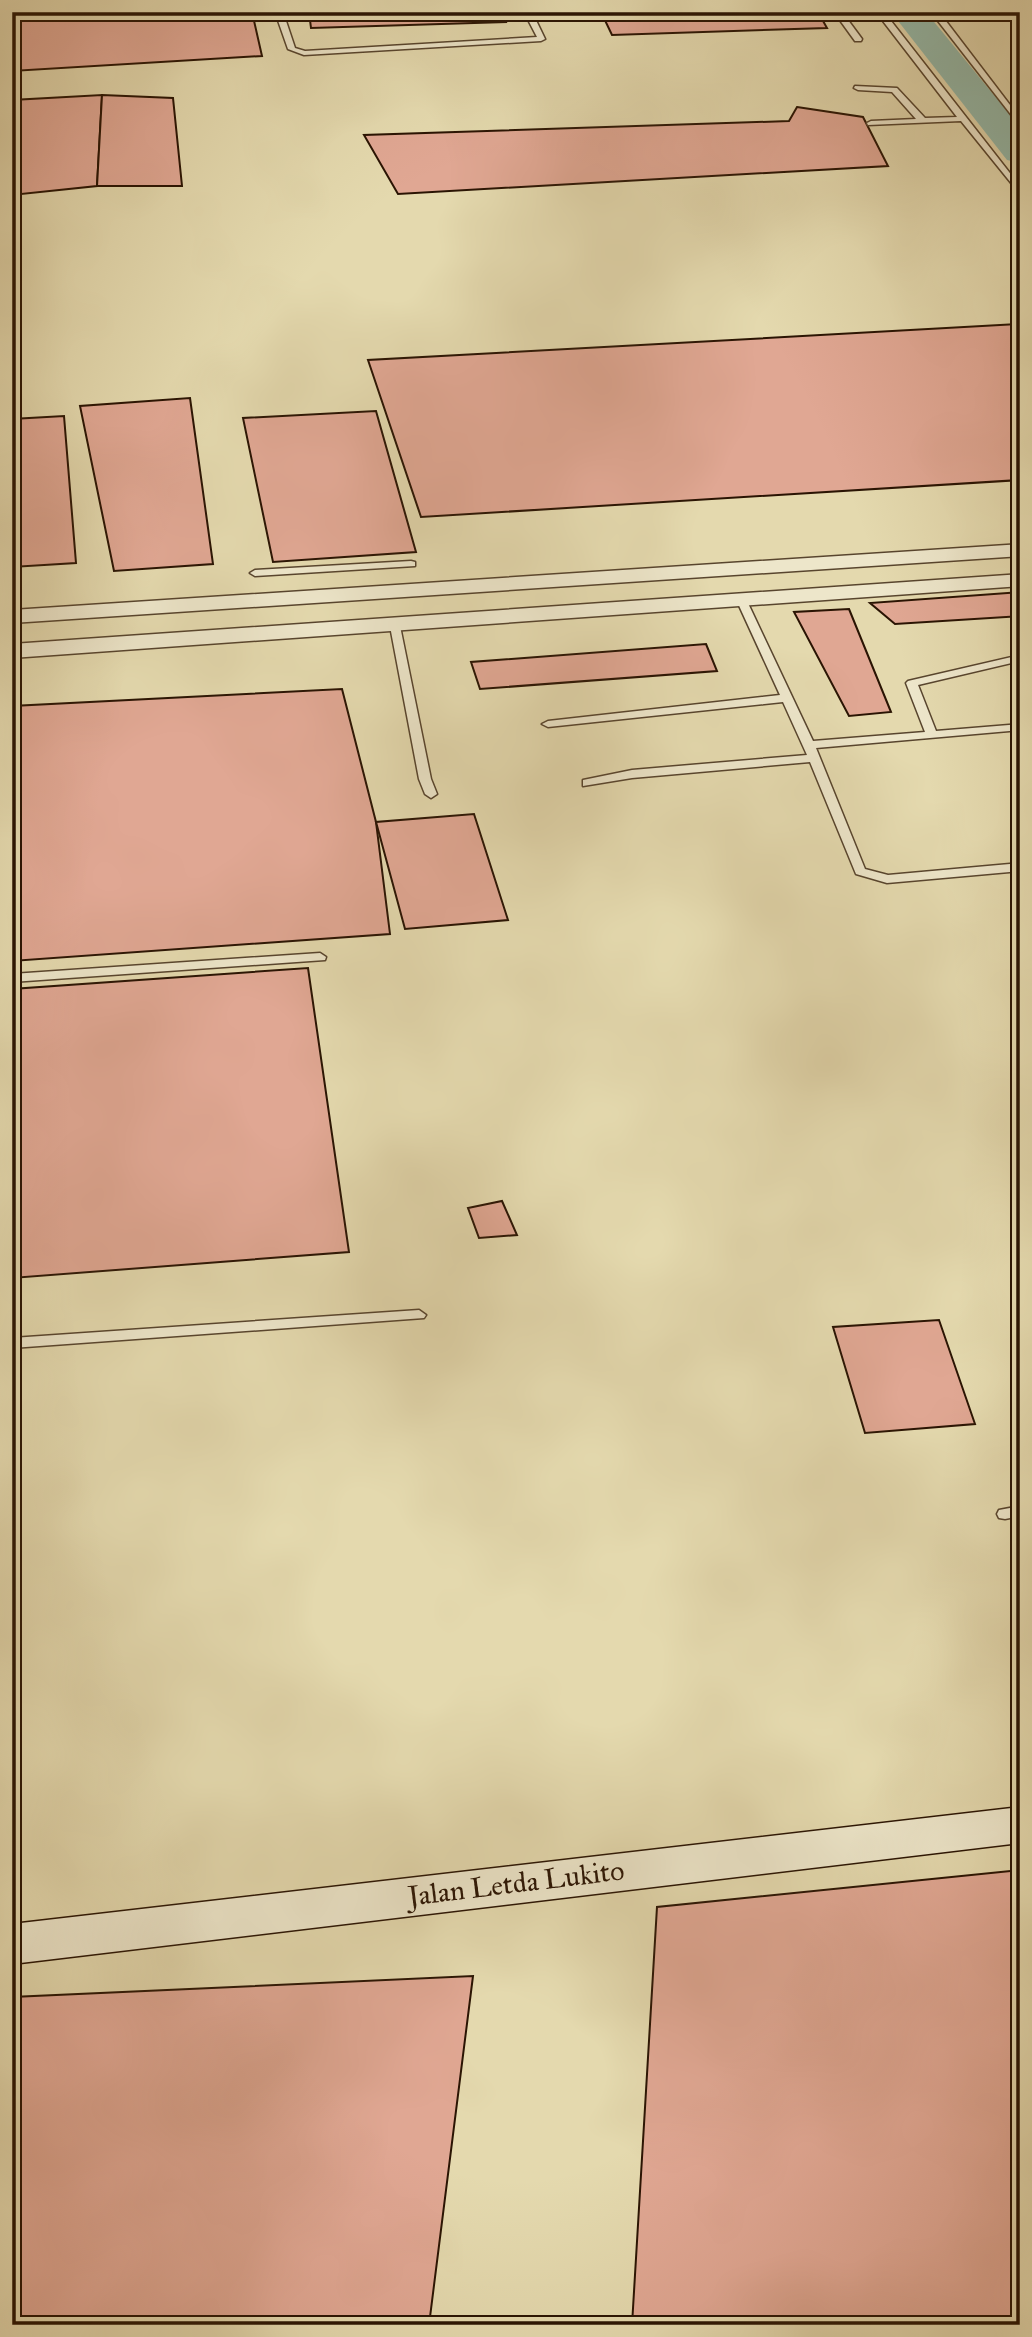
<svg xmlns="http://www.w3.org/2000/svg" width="1032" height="2337" font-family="'IM FELL Great Primer',serif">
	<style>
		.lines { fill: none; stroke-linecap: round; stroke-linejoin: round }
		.river { fill: #95baaa; fill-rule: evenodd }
		.building { fill: #e0a793; stroke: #2a1403; stroke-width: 2 }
		.lane-casing { stroke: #58452e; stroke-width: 3 }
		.street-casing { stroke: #58452e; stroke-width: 3 }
		.secondary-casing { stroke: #2a1403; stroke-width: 3 }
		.lane { fill: #ede6ca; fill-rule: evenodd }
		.street { fill: #ede6ca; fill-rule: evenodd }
		.secondary { fill: #ede6ca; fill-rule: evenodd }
		.labels { text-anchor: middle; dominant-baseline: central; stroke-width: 5; stroke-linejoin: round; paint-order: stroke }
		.near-street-label { font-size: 28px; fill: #2a1403; stroke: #ede6ca }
	</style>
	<rect width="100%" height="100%" fill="#e4d9ae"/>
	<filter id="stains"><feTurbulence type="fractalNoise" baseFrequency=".00286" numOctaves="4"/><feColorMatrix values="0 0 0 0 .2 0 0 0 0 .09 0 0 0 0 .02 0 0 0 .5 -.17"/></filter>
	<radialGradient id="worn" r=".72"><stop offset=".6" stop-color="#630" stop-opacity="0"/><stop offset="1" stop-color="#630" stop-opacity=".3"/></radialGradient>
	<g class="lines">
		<polygon class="river" points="891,12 926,12 1020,127 1020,163 1007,160"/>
	</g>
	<g class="building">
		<polygon points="12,12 252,12 262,56 12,71"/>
		<polygon points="309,12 503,12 506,22 311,28"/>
		<polygon points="601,12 818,12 827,28 612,35"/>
		<polygon points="102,95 97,186 12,195 12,100"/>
		<polygon points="102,95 173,98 182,186 97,186"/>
		<polygon points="797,107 863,117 888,166 398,194 364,135 789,121"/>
		<polygon points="1020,324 1020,480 421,517 368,360"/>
		<polygon points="190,398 213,564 114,571 80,406"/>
		<polygon points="376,411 416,552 273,562 243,418"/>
		<polygon points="64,416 76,563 12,567 12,419"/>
		<polygon points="1020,592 1020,616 895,624 870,603"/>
		<polygon points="849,609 891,712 849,716 794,612"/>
		<polygon points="706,644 717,671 480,689 471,662"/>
		<polygon points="342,689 376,822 390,934 12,961 12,706"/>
		<polygon points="474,814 508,920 405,929 376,822"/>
		<polygon points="308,968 349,1252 12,1278 12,989"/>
		<polygon points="502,1201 517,1235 479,1238 468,1208"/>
		<polygon points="939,1320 975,1424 865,1433 833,1327"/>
		<polygon points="1020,1870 1020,2325 632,2325 657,1907"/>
		<polygon points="473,1976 429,2325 12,2325 12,1997"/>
	</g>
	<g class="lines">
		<g class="lane-casing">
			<g id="lane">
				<polygon points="275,12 283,12 295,48 305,51 537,37 524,12 532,12 545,39 541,41 304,55 288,49"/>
				<polygon points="834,12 842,12 862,39 861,41 855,41"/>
				<polygon points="876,12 884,12 1020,186 1020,194 961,121 868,125 867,123 871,121 916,119 892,92 858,90 854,88 855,86 897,88 925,118 957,117"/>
				<polygon points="931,12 939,12 1020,118 1020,126"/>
				<polygon points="411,561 415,562 415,566 255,576 250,573 255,570"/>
				<polygon points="741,596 746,599 813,741 925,732 906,683 908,681 1020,655 1020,661 918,685 936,731 1020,724 1020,730 816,748 865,869 888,875 1020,863 1020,871 887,883 856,874 810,762 632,778 583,786 583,780 632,770 807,755 783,702 548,727 542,724 548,721 780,695 736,599"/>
				<polygon points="395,623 400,626 431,779 437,794 431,798 425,794 419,779 390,626"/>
				<polygon points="320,953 326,957 325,960 12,982 12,974"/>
				<polygon points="419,1310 426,1315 424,1318 12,1348 12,1338"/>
				<polygon points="1020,1506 1020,1516 1005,1519 999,1518 997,1514 999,1510"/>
			</g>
		</g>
		<g class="street-casing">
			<g id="street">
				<polygon points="1020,544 1020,556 12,623 12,610"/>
				<polygon points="1020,574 1020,586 12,658 12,644"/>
			</g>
		</g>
		<g class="secondary-casing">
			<polygon id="secondary" points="1020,1807 1020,1843 12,1964 12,1924"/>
		</g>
		<use href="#lane" class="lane"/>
		<use href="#street" class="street"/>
		<use href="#secondary" class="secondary"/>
	</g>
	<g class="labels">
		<g class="near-street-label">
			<text transform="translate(516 1883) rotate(-7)">Jalan Letda Lukito</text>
		</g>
	</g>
	<rect width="1032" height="2337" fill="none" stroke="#e4d9ae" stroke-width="42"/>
	<rect x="14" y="14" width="1004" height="2309" fill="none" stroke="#2a1403" stroke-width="3.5"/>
	<rect x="21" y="21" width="990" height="2295" fill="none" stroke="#2a1403" stroke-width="2"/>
	<rect width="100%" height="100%" filter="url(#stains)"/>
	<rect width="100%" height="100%" fill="url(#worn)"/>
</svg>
